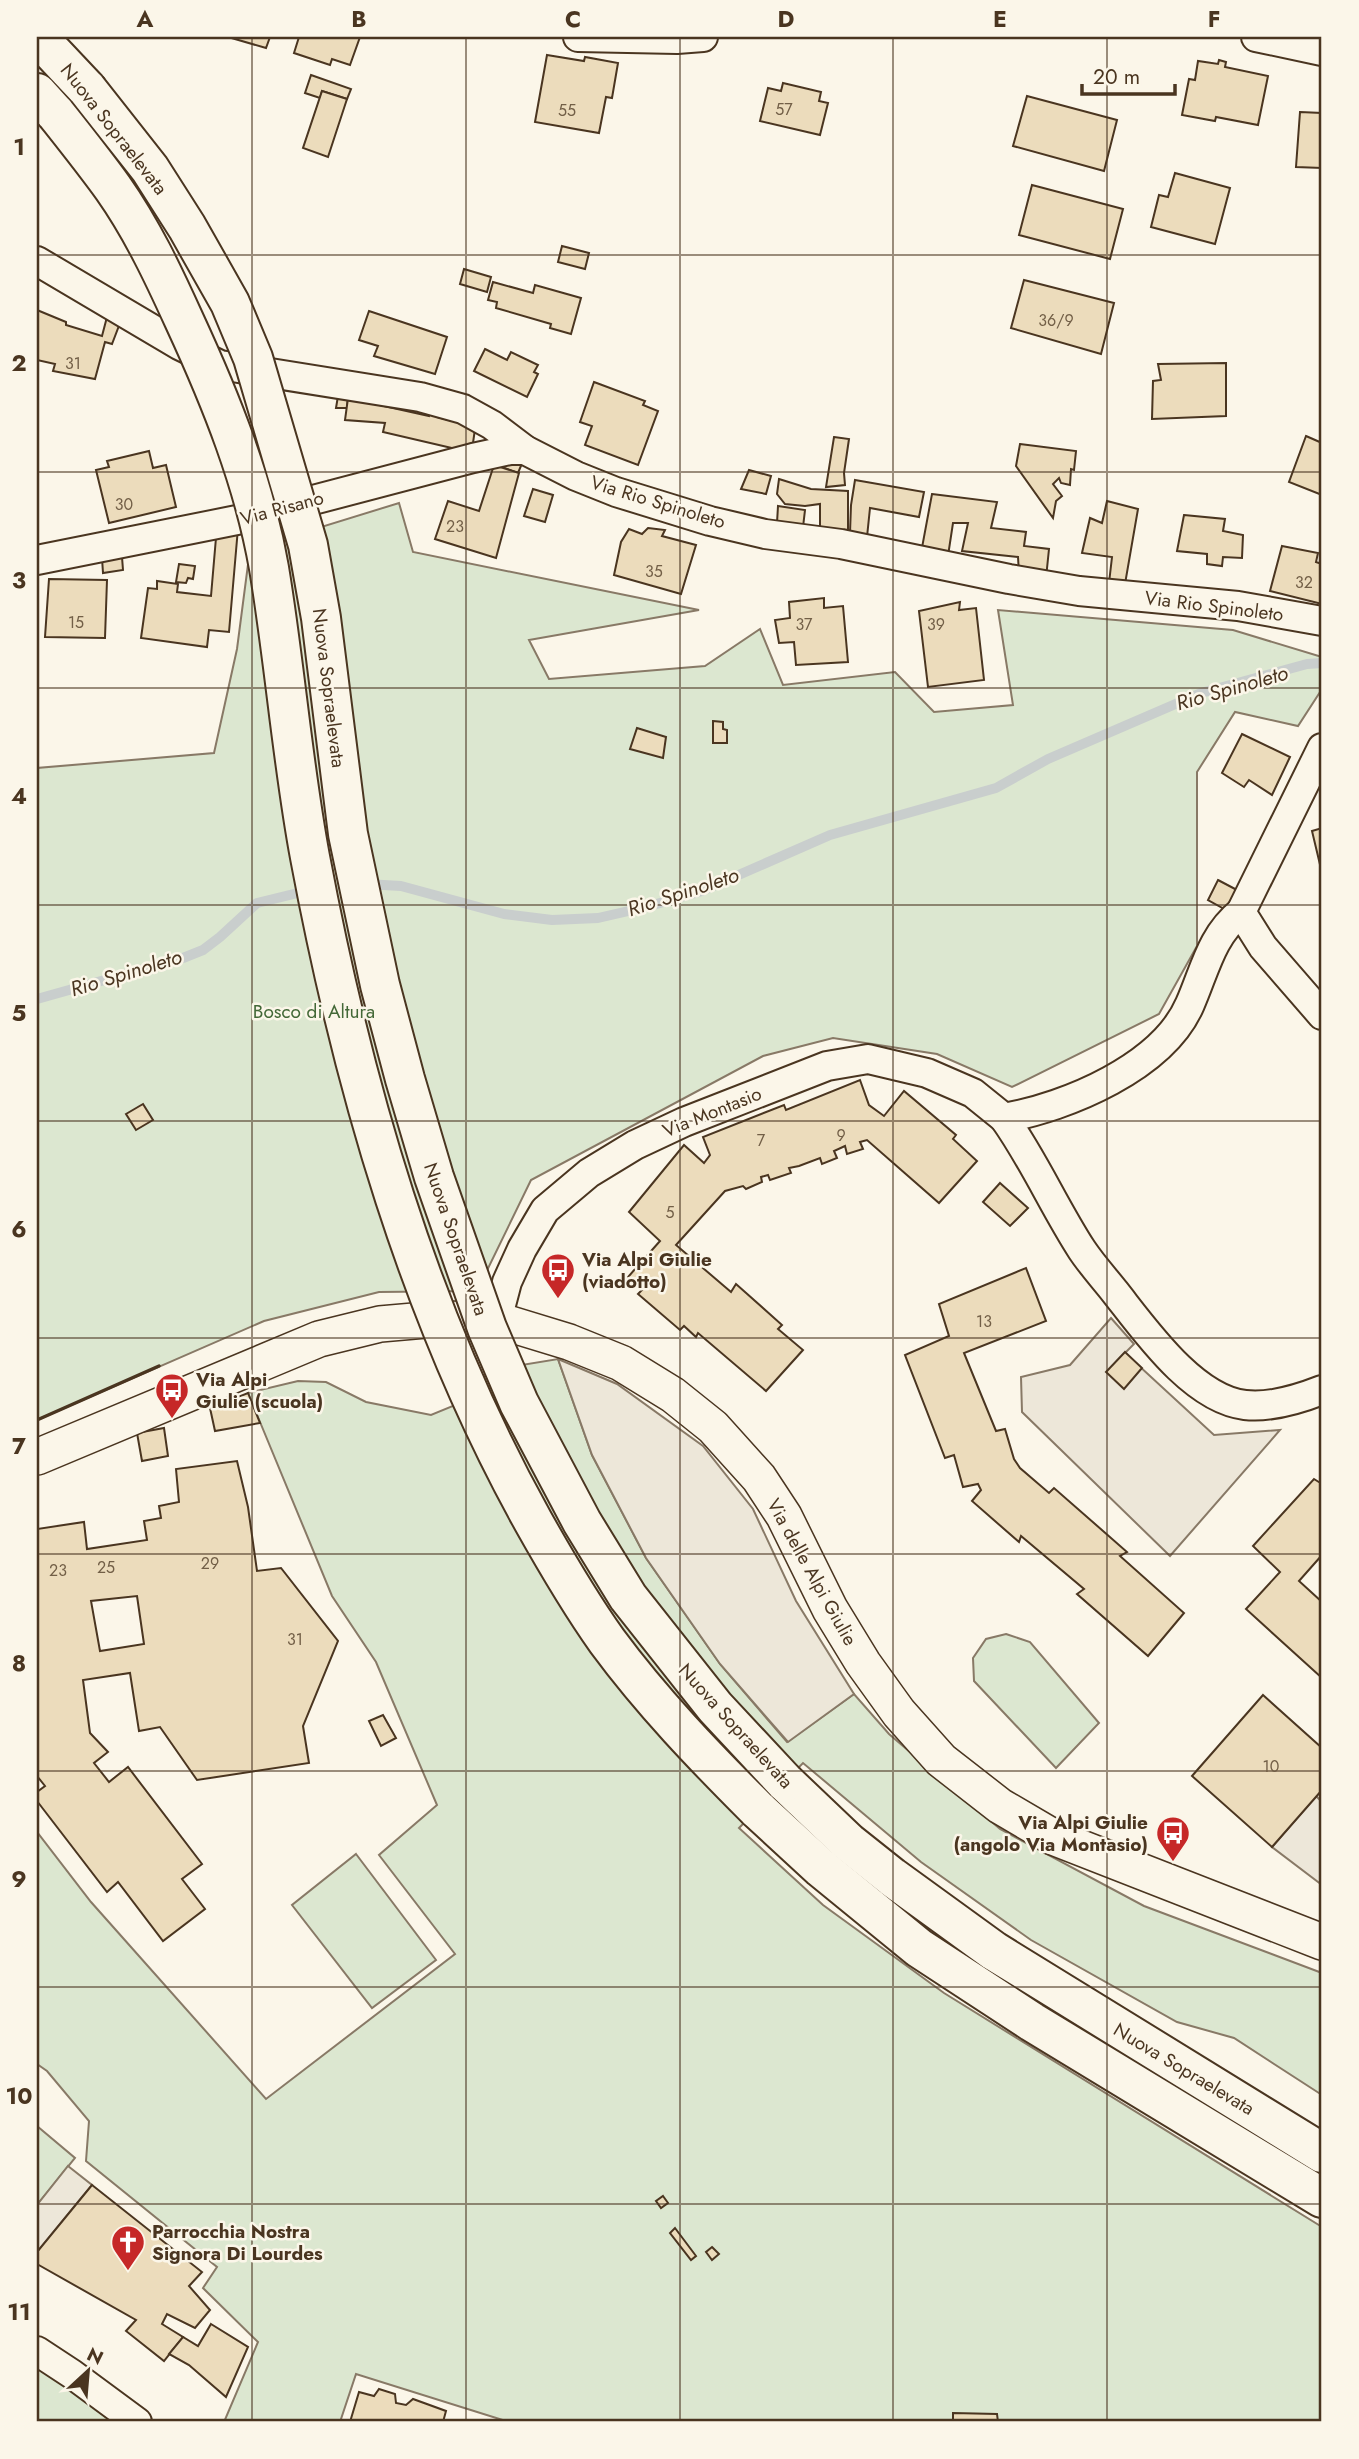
<svg xmlns="http://www.w3.org/2000/svg" width="1359" height="2459" font-family="Jost,sans-serif">
	<style>
		.green { fill: #dce7d0; stroke: #887966; stroke-width: 2 }
		.parking { fill: #ede7d9; stroke: #887966; stroke-width: 2 }
		.lines { fill: none; stroke-linecap: round; stroke-linejoin: round }
		.stream { stroke: #c9cecd; stroke-width: 10 }
		.building { fill: #ecdcbc; stroke: #4a3520; stroke-width: 2; fill-rule: evenodd }
		.minor-casing { stroke: #4a3520; stroke-width: 32 }
		.tertiary-casing { stroke: #4a3520; stroke-width: 38 }
		.trunk-casing { stroke: #4a3520; stroke-width: 42 }
		.minor { stroke: #fbf6e9; stroke-width: 28 }
		.tertiary { stroke: #fbf6e9; stroke-width: 35 }
		.trunk { stroke: #fbf6e9; stroke-width: 38 }
		.trunk-bridge-casing { stroke: #4a3520; stroke-width: 42; stroke-linecap: butt }
		.trunk-bridge { stroke: #fbf6e9; stroke-width: 38 }
		.wall { stroke: #4a3520; stroke-width: 3.5 }
		.grid { fill: none; stroke: #4a3520; stroke-width: 2; stroke-opacity: 0.55 }
		.labels { text-anchor: middle; dominant-baseline: central; stroke-width: 5; stroke-linejoin: round; paint-order: stroke }
		.number-label { font-size: 16px; fill: #725f47 }
		.street-label { font-size: 19px; fill: #4a3520; stroke: #fbf6e9 }
		.park-label { font-size: 19px; fill: #436837; stroke: #fbf6e9 }
		.poi-label { font-size: 19px; font-weight: bold; fill: #4a3520; stroke: #fbf6e9; text-anchor: start }
		.water-label { font-size: 21px; font-style: italic; fill: #4a3520; stroke: #fbf6e9 }
		.neatline { fill: none; stroke: #4a3520; stroke-width: 2.5 }
		.grid-label { font-size: 23px; text-anchor: middle; font-weight: bold; fill: #4a3520 }
	</style>
	<rect width="100%" height="100%" fill="#fbf6e9"/>
	<g class="green">
		<polygon points="399,503 413,552 699,610 529,640 549,679 705,666 760,629 783,685 895,672 934,712 1013,705 998,610 1233,630 1322,657 1322,689 1298,726 1235,712 1197,772 1197,946 1159,1014 1012,1087 937,1054 833,1038 763,1056 531,1180 477,1291 379,1292 264,1321 37,1420 37,768 214,753 237,649 250,549"/>
		<polygon points="558,1359 592,1455 646,1558 720,1664 787,1742 854,1694 889,1734 1000,1829 1144,1906 1322,1973 1322,2095 1234,2038 1177,2022 1031,1940 921,1862 803,1763 739,1828 823,1905 944,1993 1322,2227 1322,2422 509,2422 356,2374 340,2422 224,2422 258,2342 203,2288 217,2267 86,2161 89,2121 47,2071 37,2064 37,1832 91,1902 266,2099 455,1954 379,1855 437,1805 376,1662 332,1596 248,1393 298,1381 326,1382 366,1402 431,1415 453,1406 486,1375 498,1369"/>
		<polygon points="1006,1634 1030,1642 1099,1723 1056,1768 974,1681 973,1658 986,1639"/>
		<polygon points="356,1854 436,1960 372,2008 292,1905"/>
		<polygon points="37,2126 75,2158 37,2205"/>
		<polygon points="37,2368 42,2369 113,2422 37,2422"/>
	</g>
	<g class="parking">
		<polygon points="1111,1318 1134,1344 1125,1353 1214,1435 1280,1430 1170,1556 1022,1412 1021,1377 1070,1365"/>
		<polygon points="558,1359 617,1384 703,1446 753,1509 796,1601 854,1694 788,1742 720,1664 646,1558 592,1455"/>
		<polygon points="1316,1796 1322,1802 1322,1885 1272,1847"/>
		<polygon points="68,2166 92,2185 37,2252 37,2205"/>
	</g>
	<g class="lines">
		<g class="stream">
			<polyline points="366,884 401,886 504,914 552,920 598,918 646,907 702,891 830,835 996,788 1048,759 1201,693 1307,664 1322,663"/>
			<polyline points="37,999 183,958 203,950 220,937 257,903 310,890"/>
		</g>
	</g>
	<g class="building">
		<polygon points="228,37 270,37 266,48"/>
		<polygon points="299,37 360,37 350,65 332,59 330,65 294,53"/>
		<polygon points="547,55 584,61 585,57 618,63 612,98 606,97 599,133 535,122"/>
		<polygon points="1219,60 1226,62 1225,67 1268,76 1258,125 1216,117 1215,121 1182,115 1189,79 1195,80 1198,61 1218,64"/>
		<polygon points="311,75 351,89 347,99 322,91 320,98 305,93"/>
		<polygon points="783,83 821,92 819,101 828,103 820,135 760,121 768,88 781,91"/>
		<polygon points="322,91 347,99 328,157 303,148"/>
		<polygon points="1027,96 1117,120 1104,171 1013,146"/>
		<polygon points="1300,112 1322,113 1322,168 1296,167"/>
		<polygon points="1175,173 1230,188 1215,244 1151,227 1159,195 1168,197"/>
		<polygon points="1032,185 1123,209 1110,259 1019,235"/>
		<polygon points="562,246 589,253 585,269 558,262"/>
		<polygon points="464,269 491,277 487,292 460,284"/>
		<polygon points="1024,280 1114,303 1101,354 1011,328"/>
		<polygon points="493,282 533,293 535,285 581,298 571,334 550,328 551,324 496,308 497,302 488,300"/>
		<polygon points="37,310 66,322 66,325 102,336 107,317 120,323 112,344 105,342 95,379 53,371 55,364 37,360"/>
		<polygon points="369,311 447,337 435,374 374,356 378,346 359,340"/>
		<polygon points="485,349 507,360 511,352 538,365 534,372 538,374 527,397 474,371"/>
		<polygon points="1226,363 1226,416 1152,419 1153,381 1161,380 1158,364"/>
		<polygon points="594,382 645,401 643,405 658,411 638,465 585,445 592,426 580,422"/>
		<polygon points="338,396 348,398 347,408 336,408"/>
		<polygon points="348,398 429,416 430,412 438,413 437,417 461,423 475,429 472,450 456,449 383,432 385,423 345,420"/>
		<polygon points="1306,436 1322,443 1322,495 1289,482"/>
		<polygon points="834,437 849,439 844,473 845,485 826,487"/>
		<polygon points="1020,444 1076,451 1074,470 1071,469 1070,485 1061,483 1059,478 1053,484 1062,496 1056,501 1053,518 1016,466"/>
		<polygon points="149,451 153,468 166,465 176,507 109,523 96,470 109,467 107,461"/>
		<polygon points="523,461 518,473 496,465"/>
		<polygon points="494,465 519,473 496,558 435,539 448,501 479,511"/>
		<polygon points="749,470 771,476 766,494 741,489"/>
		<polygon points="779,479 811,489 848,491 848,531 820,528 820,504 805,506 785,504 777,494"/>
		<polygon points="855,480 924,492 919,517 870,508 867,537 850,533 851,505"/>
		<polygon points="533,489 553,495 545,522 524,516"/>
		<polygon points="932,494 997,502 991,528 1026,532 1024,546 1049,549 1046,578 1019,574 1018,557 962,551 968,523 953,523 948,556 921,553"/>
		<polygon points="1107,501 1138,509 1125,584 1109,583 1112,557 1082,553 1090,518 1102,523"/>
		<polygon points="778,506 805,510 803,527 777,523"/>
		<polygon points="1184,515 1225,519 1223,531 1243,535 1242,558 1223,557 1222,566 1207,564 1207,554 1177,551"/>
		<polygon points="217,526 238,528 229,632 209,630 207,647 141,638 148,588 157,589 157,581 178,584 177,592 211,596"/>
		<polygon points="648,528 665,530 662,536 696,545 681,594 614,575 621,542 629,529 642,534"/>
		<polygon points="1282,546 1318,553 1316,562 1322,564 1322,604 1270,591"/>
		<polygon points="122,557 123,570 103,573 102,558"/>
		<polygon points="179,564 195,566 193,579 188,578 186,583 176,582"/>
		<polygon points="49,579 107,580 105,638 45,637"/>
		<polygon points="824,598 824,608 843,606 848,662 796,665 794,642 779,643 775,620 790,618 789,602"/>
		<polygon points="960,602 959,610 976,608 984,680 928,687 919,611"/>
		<polygon points="713,721 723,722 723,729 727,730 727,743 713,743"/>
		<polygon points="637,728 666,737 663,758 630,749"/>
		<polygon points="1242,734 1290,757 1272,795 1249,780 1244,787 1222,773"/>
		<polygon points="1322,828 1322,873 1312,831"/>
		<polygon points="1218,880 1237,890 1226,910 1208,900"/>
		<polygon points="860,1080 869,1105 884,1116 904,1091 956,1135 953,1139 977,1161 939,1203 867,1140 860,1142 863,1149 847,1154 845,1146 834,1151 837,1158 822,1164 820,1158 799,1166 789,1168 791,1173 770,1180 768,1175 761,1177 762,1182 746,1189 743,1186 725,1191 676,1245 731,1292 736,1284 782,1325 778,1329 803,1350 766,1391 698,1333 696,1337 684,1326 680,1330 638,1294 644,1288 628,1277 660,1241 629,1212 684,1145 704,1163 710,1155 703,1137 784,1105 786,1110"/>
		<polygon points="143,1104 153,1120 136,1130 126,1114"/>
		<polygon points="1000,1183 1028,1208 1010,1226 983,1202"/>
		<polygon points="1026,1268 1046,1321 964,1353 996,1431 1005,1429 1014,1459 1020,1468 1049,1493 1054,1488 1127,1552 1120,1556 1184,1613 1148,1656 1077,1594 1084,1589 1021,1536 1019,1542 972,1501 981,1490 978,1484 963,1487 954,1455 945,1458 905,1355 949,1336 939,1304"/>
		<polygon points="1125,1352 1142,1368 1124,1389 1106,1372"/>
		<polygon points="248,1393 260,1423 215,1431 210,1408"/>
		<polygon points="164,1428 168,1456 142,1461 137,1433"/>
		<path d="M 237,1461 L 248,1507 L 257,1571 L 281,1568 L 338,1641 L 303,1726 L 309,1763 L 197,1780 L 160,1727 L 139,1731 L 130,1673 L 83,1680 L 90,1733 L 108,1752 L 94,1763 L 109,1782 L 128,1767 L 202,1864 L 182,1879 L 205,1909 L 163,1941 L 118,1882 L 107,1892 L 37,1801 L 37,1792 L 45,1786 L 37,1776 L 37,1529 L 84,1522 L 87,1549 L 147,1540 L 144,1521 L 161,1518 L 159,1506 L 179,1502 L 176,1469 ZM 137,1596 L 144,1644 L 100,1651 L 91,1601 Z"/>
		<polygon points="1314,1479 1322,1484 1322,1555 1299,1581 1322,1602 1322,1678 1246,1609 1280,1572 1253,1546"/>
		<polygon points="1263,1695 1322,1748 1322,1790 1272,1847 1192,1776"/>
		<polygon points="383,1715 396,1738 381,1746 369,1721"/>
		<polygon points="92,2185 202,2272 189,2286 210,2310 195,2328 167,2314 162,2324 183,2337 164,2361 126,2331 136,2320 37,2264 37,2252"/>
		<polygon points="663,2196 668,2203 661,2208 656,2201"/>
		<polygon points="675,2228 696,2256 691,2260 670,2233"/>
		<polygon points="712,2247 719,2254 712,2260 706,2252"/>
		<polygon points="211,2324 248,2347 226,2397 189,2365 169,2354 183,2337 198,2346"/>
		<polygon points="379,2389 395,2394 396,2403 406,2405 413,2399 446,2411 443,2422 350,2422 359,2392 374,2396"/>
		<polygon points="953,2413 997,2414 998,2422 953,2422"/>
	</g>
	<g class="lines">
		<g class="minor-casing">
			<g id="minor">
				<polyline points="578,37 677,39 703,37"/>
				<polyline points="1256,37 1322,51"/>
				<polyline points="37,261 179,345 220,365 420,397 463,409 492,425 525,450 576,476 616,492 710,521 765,534 841,544 1009,579 1079,591 1238,606 1322,621"/>
				<polyline points="37,560 237,520 473,458 510,450 525,450"/>
				<polyline points="1322,748 1241,912 1263,947 1322,1015"/>
				<path d="M 1241,912 C 1211,936 1205,970 1190,1004 C 1163,1067 1067,1107 1004,1118 C 1034,1160 1054,1207 1082,1250 C 1092,1265 1104,1278 1115,1292 C 1145,1330 1193,1399 1245,1405 C 1270,1408 1299,1399 1322,1390"/>
				<polyline points="497,1320 507,1282 522,1249 545,1210 589,1173 635,1145 684,1122 827,1066 868,1059 927,1073 973,1093 1004,1118"/>
				<polyline points="37,2351 72,2374 137,2422"/>
			</g>
		</g>
		<g class="tertiary-casing">
			<polyline id="tertiary" points="37,1457 319,1339 380,1324 437,1319 497,1320 569,1342 621,1363 673,1395 713,1427 759,1478 784,1516 830,1609 863,1663 899,1713 941,1760 1000,1806 1053,1837 1322,1942"/>
		</g>
		<g class="trunk-casing">
			<g id="trunk">
				<polyline points="38,37 87,89"/>
				<polyline points="37,93 56,114"/>
				<polyline points="785,1782 848,1842 892,1877 994,1951 1322,2153"/>
				<polyline points="757,1809 821,1868 919,1948 1032,2022 1322,2198"/>
			</g>
		</g>
		<use href="#minor" class="minor"/>
		<use href="#tertiary" class="tertiary"/>
		<use href="#trunk" class="trunk"/>
		<g class="trunk-bridge-casing">
			<g id="trunk-bridge">
				<polyline points="87,89 150,169 187,227 230,303 253,358 308,545 321,618 348,834 380,985 405,1079 434,1177 487,1328 519,1403 582,1522 628,1597 715,1707 785,1782"/>
				<path d="M 56,114 C 75,138 95,163 113,188 C 142,229 164,276 184,320 C 221,400 254,482 269,568 C 285,664 292,761 310,857 C 353,1086 419,1316 533,1521 C 556,1562 580,1603 607,1641 C 652,1702 704,1756 757,1809"/>
			</g>
		</g>
		<use href="#trunk-bridge" class="trunk-bridge"/>
		<polyline class="wall" points="37,1420 159,1366"/>
	</g>
	<path class="grid" d="M 252,37 L 252,2422M 466,37 L 466,2422M 680,37 L 680,2422M 893,37 L 893,2422M 1107,37 L 1107,2422M 37,255 L 1322,255M 37,472 L 1322,472M 37,688 L 1322,688M 37,905 L 1322,905M 37,1121 L 1322,1121M 37,1338 L 1322,1338M 37,1554 L 1322,1554M 37,1771 L 1322,1771M 37,1987 L 1322,1987M 37,2204 L 1322,2204"/>
	<defs>
		<g id="bus-pin" transform="scale(1.75)"><path d="M0 17L-7.5 6A9.5 9.5 0 1 1 7.5 6Z" fill="#c62828" stroke="#fbf6e9"/><path d="M-5-6H5V4H4V6H2V4H-2V6H-4V4H-5ZM-3.5-4V0h7V-4ZM-3.5 1.2v1.5H-2V1.2ZM2 1.2v1.5H3.5V1.2Z" fill="#fff"/></g>
		<g id="church-pin" transform="scale(1.75)"><path d="M0 17L-7.5 6A9.5 9.5 0 1 1 7.5 6Z" fill="#c62828" stroke="#fbf6e9"/><path d="M-1.2-6h2.4v3.5h3.3v2.4h-3.3V6h-2.4V-.1h-3.3v-2.4h3.3Z" fill="#fff"/></g>
	</defs>
	<g fill-rule="evenodd">
		<use href="#bus-pin" x="558" y="1270"/>
		<use href="#bus-pin" x="172" y="1390"/>
		<use href="#bus-pin" x="1173" y="1833"/>
		<use href="#church-pin" x="128" y="2242"/>
	</g>
	<g class="labels">
		<g class="number-label">
			<text x="784" y="109">57</text>
			<text x="567" y="110">55</text>
			<text x="1056" y="320">36/9</text>
			<text x="73" y="363">31</text>
			<text x="124" y="504">30</text>
			<text x="455" y="526">23</text>
			<text x="654" y="571">35</text>
			<text x="1304" y="582">32</text>
			<text x="76" y="622">15</text>
			<text x="804" y="624">37</text>
			<text x="936" y="624">39</text>
			<text x="841" y="1135">9</text>
			<text x="761" y="1140">7</text>
			<text x="670" y="1212">5</text>
			<text x="984" y="1321">13</text>
			<text x="210" y="1563">29</text>
			<text x="106" y="1567">25</text>
			<text x="58" y="1570">23</text>
			<text x="295" y="1639">31</text>
			<text x="1271" y="1766">10</text>
		</g>
		<g class="street-label">
			<text transform="translate(114 129) rotate(52)">Nuova Sopraelevata</text>
			<text transform="translate(658 502) rotate(17)">Via Rio Spinoleto</text>
			<text transform="translate(282 508) rotate(-15)">Via Risano</text>
			<text transform="translate(1214 606) rotate(7)">Via Rio Spinoleto</text>
			<text transform="translate(329 688) rotate(83)">Nuova Sopraelevata</text>
			<text transform="translate(712 1112) rotate(-22)">Via Montasio</text>
			<text transform="translate(456 1239) rotate(71)">Nuova Sopraelevata</text>
			<text transform="translate(812 1572) rotate(61)">Via delle Alpi Giulie</text>
			<text transform="translate(736 1726) rotate(48)">Nuova Sopraelevata</text>
			<text transform="translate(1184 2069) rotate(31)">Nuova Sopraelevata</text>
		</g>
		<g class="park-label">
			<text x="314" y="1011">Bosco di Altura</text>
		</g>
		<g class="poi-label">
			<text x="582" y="1259">Via Alpi Giulie<tspan x="582" dy="22">(viadotto)</tspan></text>
			<text x="196" y="1379">Via Alpi<tspan x="196" dy="22">Giulie (scuola)</tspan></text>
			<text x="1148" y="1822" text-anchor="end">Via Alpi Giulie<tspan x="1148" dy="22">(angolo Via Montasio)</tspan></text>
			<text x="152" y="2231">Parrocchia Nostra<tspan x="152" dy="22">Signora Di Lourdes</tspan></text>
		</g>
		<g class="water-label">
			<text transform="translate(1232 688) rotate(-16)">Rio Spinoleto</text>
			<text transform="translate(683 892) rotate(-18)">Rio Spinoleto</text>
			<text transform="translate(126 973) rotate(-17)">Rio Spinoleto</text>
		</g>
	</g>
	<rect width="1359" height="2459" fill="none" stroke="#fbf6e9" stroke-width="77"/>
	<g transform="translate(88 2371) rotate(26)" stroke="#fbf6e9" stroke-width="5" paint-order="stroke">
	<path d="M0-5L12 26L0 18L-12 26Z" fill="#4a3520"/>
	<text y="-10" font-size="19" font-weight="bold" text-anchor="middle" fill="#4a3520">N</text>
	</g>
	<path d="M1082 84v10h93v-10" fill="none" stroke="#4a3520" stroke-width="3.5"/>
	<text x="1093" y="84" font-size="21" fill="#4a3520" stroke="#fbf6e9" stroke-width="5" paint-order="stroke">20 m</text>
	<rect x="38" y="38" width="1282" height="2382" class="neatline"/>
	<g class="grid-label">
		<text x="145" y="27">A</text>
		<text x="359" y="27">B</text>
		<text x="573" y="27">C</text>
		<text x="786" y="27">D</text>
		<text x="1000" y="27">E</text>
		<text x="1214" y="27">F</text>
		<text x="19" y="155">1</text>
		<text x="19" y="371">2</text>
		<text x="19" y="588">3</text>
		<text x="19" y="804">4</text>
		<text x="19" y="1021">5</text>
		<text x="19" y="1237">6</text>
		<text x="19" y="1454">7</text>
		<text x="19" y="1671">8</text>
		<text x="19" y="1887">9</text>
		<text x="19" y="2104">10</text>
		<text x="19" y="2320">11</text>
	</g>
</svg>
